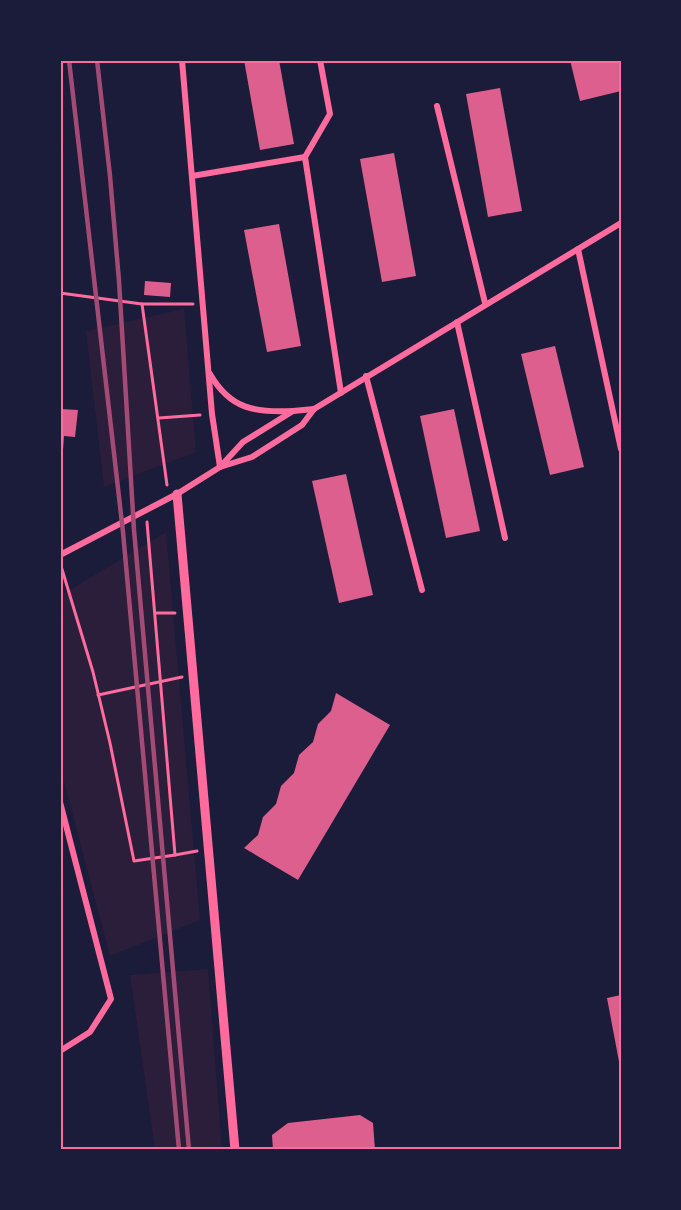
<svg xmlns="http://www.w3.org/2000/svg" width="681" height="1210" font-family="'Libre Baskerville',serif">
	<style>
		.green { fill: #2a1e3b }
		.building { fill: #dd5f8e }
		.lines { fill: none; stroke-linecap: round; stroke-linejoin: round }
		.path { stroke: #ff6b9d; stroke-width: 3 }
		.minor { stroke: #ff6b9d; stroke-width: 6 }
		.tertiary { stroke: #ff6b9d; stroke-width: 9 }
		.rail { stroke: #a44b75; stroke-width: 4.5 }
		.neatline { fill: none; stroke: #ff6b9d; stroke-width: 2 }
	</style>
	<rect width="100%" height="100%" fill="#1b1b3a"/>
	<g class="green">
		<polygon points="184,309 196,452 104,487 86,331"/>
		<polygon points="166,532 200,920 110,956 60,766 60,596"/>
		<polygon points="208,969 222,1150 155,1150 130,975"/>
	</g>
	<g class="building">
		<polygon points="244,60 279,60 294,144 260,150"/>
		<polygon points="570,60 621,60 621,91 580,101"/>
		<polygon points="500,88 522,211 488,217 466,94"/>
		<polygon points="394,153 416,276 382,282 360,159"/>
		<polygon points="279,224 301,346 267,352 244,230"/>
		<polygon points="145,281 171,283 170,297 144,295"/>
		<polygon points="555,346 584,467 550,475 521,354"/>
		<polygon points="60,409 78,410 75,437 64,436 62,465 60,465"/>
		<polygon points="454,409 480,531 446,538 420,416"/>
		<polygon points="346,474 373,595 339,603 312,481"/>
		<polygon points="336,693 390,725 298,880 244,848 258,835 263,817 276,804 281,786 294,773 299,755 313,742 318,724 331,711"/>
		<polygon points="621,995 621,1067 620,1067 607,998"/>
		<polygon points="360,1115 373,1123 375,1150 273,1150 272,1135 288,1123"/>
	</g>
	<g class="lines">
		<g class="path">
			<polyline points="60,293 142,304"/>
			<polyline points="159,418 200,415"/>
			<polyline points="167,485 142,304 193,304"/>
			<polyline points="147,522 175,855 197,851"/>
			<polyline points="61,566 93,672 110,743 134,861 175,855"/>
			<polyline points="156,613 175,613"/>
			<polyline points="98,695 182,677"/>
		</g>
		<g class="minor">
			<polyline points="182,60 212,414 220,467"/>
			<polyline points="320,60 330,114 305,157 341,393"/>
			<polyline points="437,106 485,303"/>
			<polyline points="192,176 305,157"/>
			<polyline points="578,249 621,449"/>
			<polyline points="457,322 505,538"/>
			<path d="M 210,374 C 230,409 255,413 293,411"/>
			<polyline points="366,376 422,590"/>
			<polyline points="220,467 252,457 302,425 314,409 621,223"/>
			<polyline points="60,555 177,494 220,467 243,442 293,411 314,409"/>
			<polyline points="60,802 111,999 90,1032 60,1051"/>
		</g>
		<polyline class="tertiary" points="177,494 235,1150"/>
		<g class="rail">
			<polyline points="69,60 123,532 179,1150"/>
			<polyline points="97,60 110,176 119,281 134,530 189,1150"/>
		</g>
	</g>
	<rect width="681" height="1210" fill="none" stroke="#1b1b3a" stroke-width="123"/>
	<rect x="62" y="62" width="558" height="1086" class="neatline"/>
</svg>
